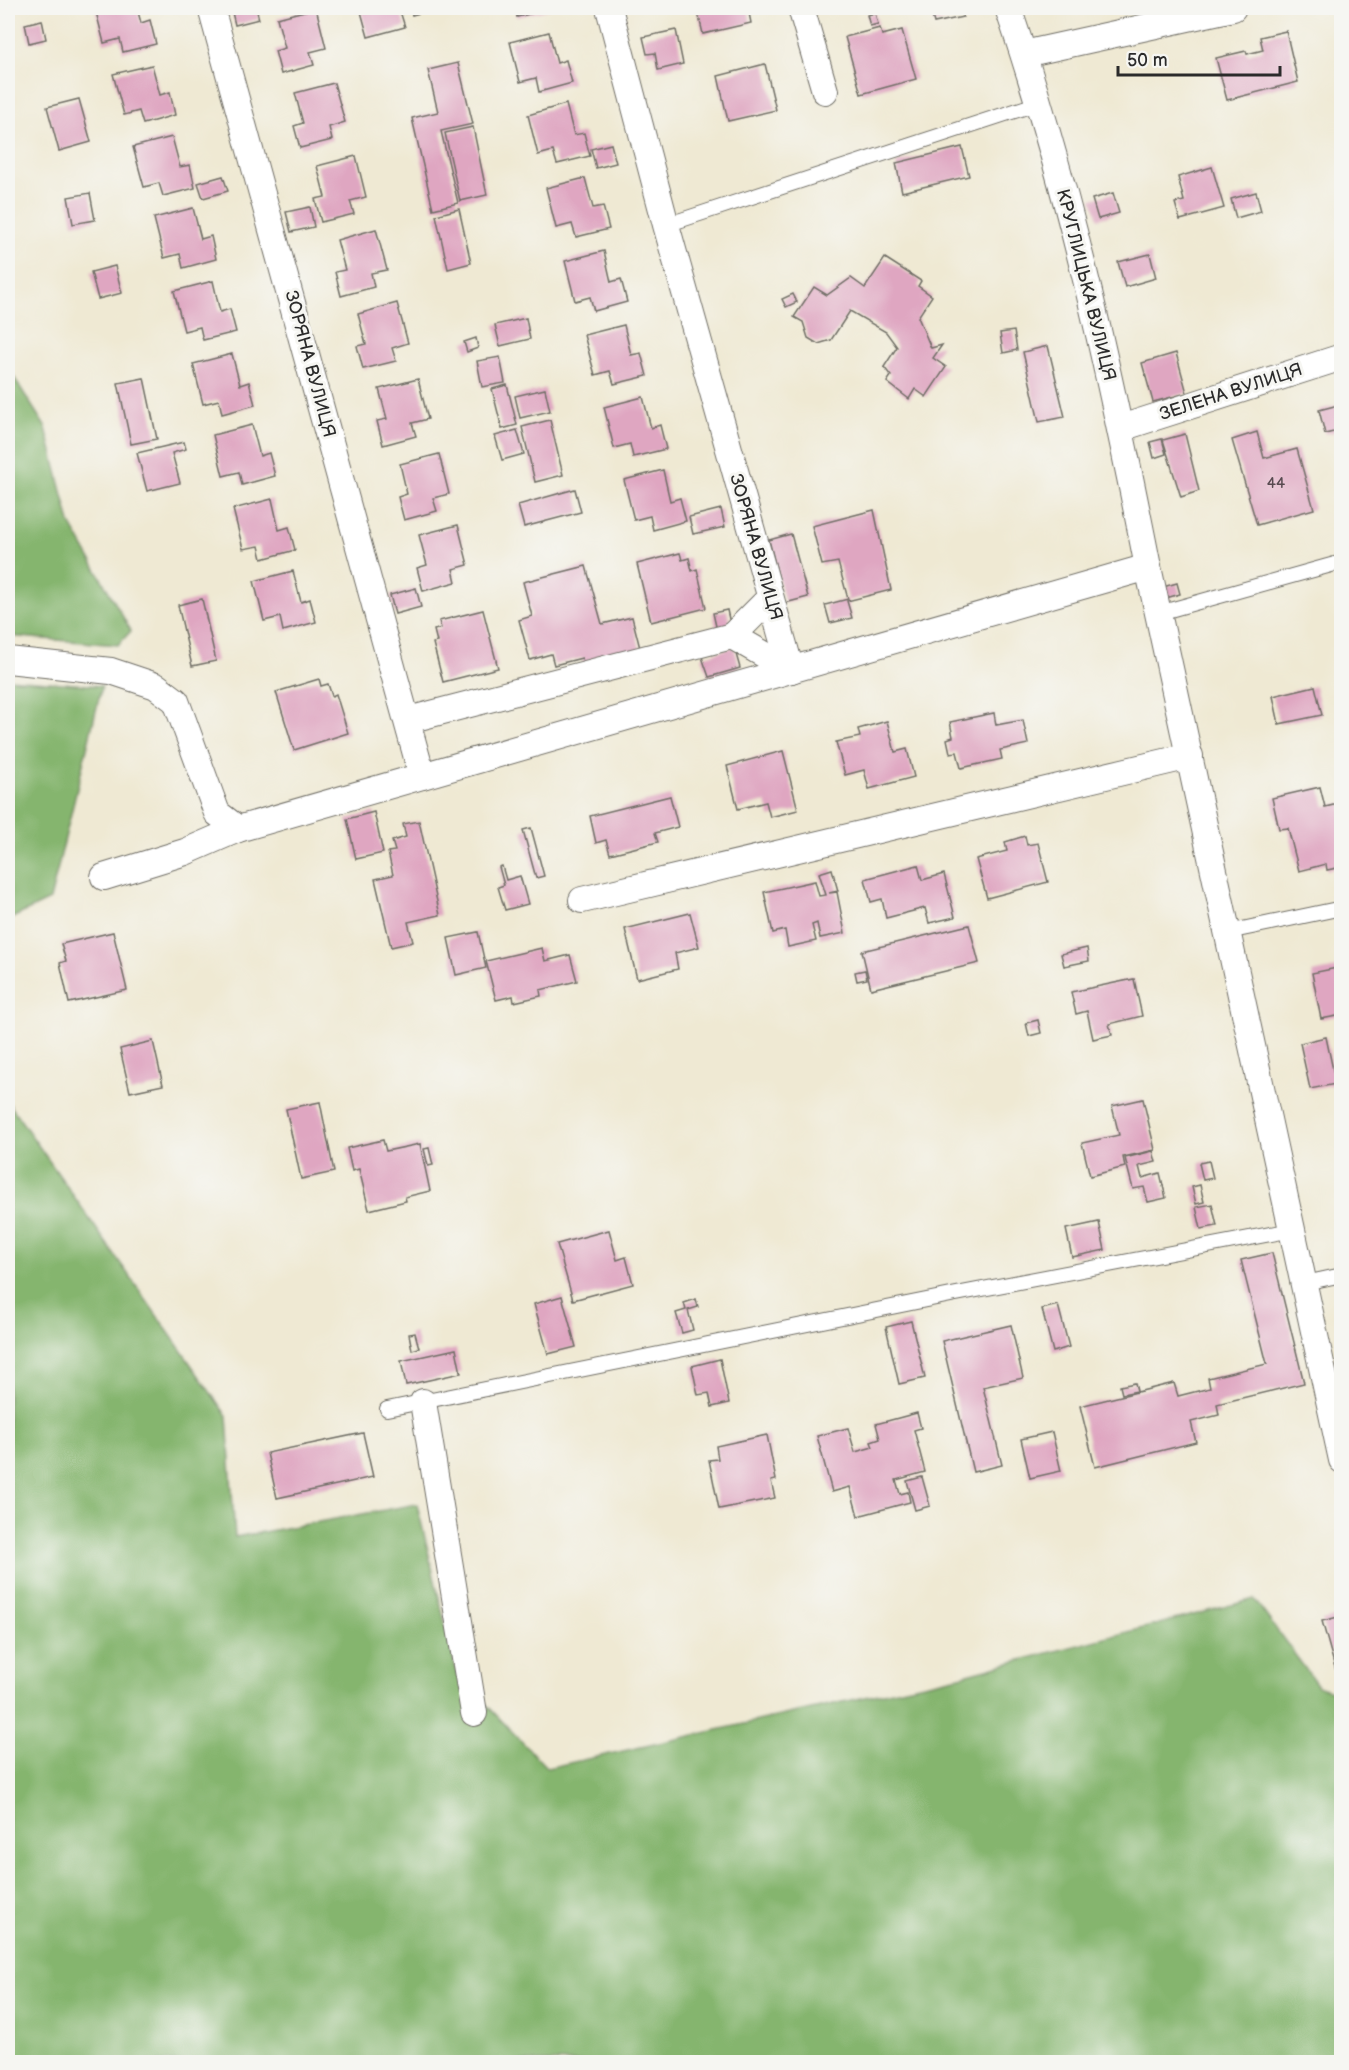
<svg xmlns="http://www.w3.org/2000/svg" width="1349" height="2070" font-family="'Balsamiq Sans',sans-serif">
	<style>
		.forest { fill: #85b56e; stroke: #58704c; stroke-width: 1.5 }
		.building { fill: #dfa6c1 }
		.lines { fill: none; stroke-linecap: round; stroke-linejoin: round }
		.service-casing { stroke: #706e66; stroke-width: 16 }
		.minor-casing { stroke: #706e66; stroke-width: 28 }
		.service { stroke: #fff; stroke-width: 14 }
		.minor { stroke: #fff; stroke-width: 26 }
		.labels { text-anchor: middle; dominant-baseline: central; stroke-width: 6; stroke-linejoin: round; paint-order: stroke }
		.number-label { font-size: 15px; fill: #584a50 }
		.street-label { font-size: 18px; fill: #2b2b2b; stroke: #f6f6f2 }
	</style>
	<rect width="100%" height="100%" fill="#f6f6f2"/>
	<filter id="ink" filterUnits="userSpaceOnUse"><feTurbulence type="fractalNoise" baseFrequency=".0167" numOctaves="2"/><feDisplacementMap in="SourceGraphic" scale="12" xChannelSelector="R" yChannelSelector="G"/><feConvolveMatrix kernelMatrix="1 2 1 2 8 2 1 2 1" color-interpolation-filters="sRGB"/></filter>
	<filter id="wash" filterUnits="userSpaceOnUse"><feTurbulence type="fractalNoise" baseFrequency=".008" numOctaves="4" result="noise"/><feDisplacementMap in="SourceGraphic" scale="24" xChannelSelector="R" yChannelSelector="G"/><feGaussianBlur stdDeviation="1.35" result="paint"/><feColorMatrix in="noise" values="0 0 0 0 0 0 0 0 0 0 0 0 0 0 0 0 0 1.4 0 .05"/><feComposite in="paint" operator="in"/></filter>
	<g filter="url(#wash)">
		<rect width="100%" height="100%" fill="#efe9d3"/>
		<g class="forest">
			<polygon points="8,368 46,428 70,523 131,631 118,645 8,636"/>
			<polygon points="8,679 102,686 50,900 8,920"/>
			<polygon points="8,1102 227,1416 235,1537 417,1504 457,1674 547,1768 964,1675 1254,1599 1318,1686 1341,1695 1341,2062 8,2062"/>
		</g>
		<g id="blocks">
			<g class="building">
				<polygon points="95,8 137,8 141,23 150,20 156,44 123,52 120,39 104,43"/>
				<polygon points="231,8 256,8 259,19 235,25"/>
				<polygon points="316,8 326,48 310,52 314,65 281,74 275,51 285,48 277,18"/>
				<polygon points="360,8 399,8 405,27 368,37"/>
				<polygon points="410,8 438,8 412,15"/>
				<polygon points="515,8 553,8 517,17"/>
				<polygon points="697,8 748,8 751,23 703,34"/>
				<polygon points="930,8 961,8 963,17 934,23"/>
				<polygon points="875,13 878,24 870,26 867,15"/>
				<polygon points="42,20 46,39 29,43 25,24"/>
				<polygon points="880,28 882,35 902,30 916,79 861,94 845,37"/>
				<polygon points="676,30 683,64 658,70 655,53 647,54 643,37"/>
				<polygon points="1286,31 1298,82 1227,100 1216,58 1246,51 1247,54 1263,50 1260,37"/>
				<polygon points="549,32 557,63 566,60 572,83 539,92 536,78 520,82 510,42"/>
				<polygon points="458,63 473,124 441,131 458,203 433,209 412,118 438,112 428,70"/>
				<polygon points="765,64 776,110 728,121 718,76"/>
				<polygon points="152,65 160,95 170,92 175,115 143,124 139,111 124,115 113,74"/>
				<polygon points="334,83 345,122 329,127 332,140 300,148 294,126 303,123 295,93"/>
				<polygon points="79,99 91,142 59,151 47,107"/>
				<polygon points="566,104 574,135 584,133 590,156 557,164 553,151 538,155 528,115"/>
				<polygon points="473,127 487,195 460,201 445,133"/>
				<polygon points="172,137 180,167 190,165 195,188 163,196 159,183 144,187 133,147"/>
				<polygon points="611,144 616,163 596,168 591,149"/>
				<polygon points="962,147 969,176 902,192 896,163"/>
				<polygon points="356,156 366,197 350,201 354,214 321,222 315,199 325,197 317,166"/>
				<polygon points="1212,167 1224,208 1180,220 1175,203 1184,201 1178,177"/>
				<polygon points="223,176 228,191 203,198 198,183"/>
				<polygon points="585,178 593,208 603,206 609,229 576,237 572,224 556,228 546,188"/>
				<polygon points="1256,192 1261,211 1236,218 1231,199"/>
				<polygon points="90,193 95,220 73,224 68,197"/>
				<polygon points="1113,193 1119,213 1098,219 1092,199"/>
				<polygon points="310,207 314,227 291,232 286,212"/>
				<polygon points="193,208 201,239 211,236 216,259 183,268 180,254 164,258 154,218"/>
				<polygon points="459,209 471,263 448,269 436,215"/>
				<polygon points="376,229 387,270 371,273 374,287 341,296 335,272 345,270 337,240"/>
				<polygon points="604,251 611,282 621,279 627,302 594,311 590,297 575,301 565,261"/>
				<polygon points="1150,254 1156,278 1125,287 1118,262"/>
				<polygon points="885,258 921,281 918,286 932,296 918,317 931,348 942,345 933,358 946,367 926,397 915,389 909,399 887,382 891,376 884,367 897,347 886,332 850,311 831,340 818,344 808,338 803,322 794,317 814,287 827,295 851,278 865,288"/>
				<polygon points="115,266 122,293 98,299 91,272"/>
				<polygon points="213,281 220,312 230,309 236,332 203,340 200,327 184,331 174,291"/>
				<polygon points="793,294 797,302 786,307 782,299"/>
				<polygon points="397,303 408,343 392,348 396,361 363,369 357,346 366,344 358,314"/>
				<polygon points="526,318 530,339 500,346 495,325"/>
				<polygon points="624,325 631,355 641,353 647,376 614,384 610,371 595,375 584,335"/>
				<polygon points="1014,331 1017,350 1003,353 1000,333"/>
				<polygon points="476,338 478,348 467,352 464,342"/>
				<polygon points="1048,346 1065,417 1039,422 1023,352"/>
				<polygon points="1176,353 1187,393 1153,402 1142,363"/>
				<polygon points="232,354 240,385 249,382 255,405 222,414 219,400 203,404 193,364"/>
				<polygon points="500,357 505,383 482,387 477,361"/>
				<polygon points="144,378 157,439 131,444 118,383"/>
				<polygon points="418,379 428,419 412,423 416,436 383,445 377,421 387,419 379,389"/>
				<polygon points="507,385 517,425 502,429 492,389"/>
				<polygon points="545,389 550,411 520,418 515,396"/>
				<polygon points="643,397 651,428 660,425 666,449 633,457 630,444 614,448 604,407"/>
				<polygon points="1342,404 1342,430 1325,434 1319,410"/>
				<polygon points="550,420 563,475 535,482 522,427"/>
				<polygon points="252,425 260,456 269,453 275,476 242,485 239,472 223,476 213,435"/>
				<polygon points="517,430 524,454 502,460 495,436"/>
				<polygon points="1257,432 1264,458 1297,449 1314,509 1257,525 1232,440"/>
				<polygon points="1185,434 1199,491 1181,497 1163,440"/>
				<polygon points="1162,439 1166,454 1154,458 1150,442"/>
				<polygon points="184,442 186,449 172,453 180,483 147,491 137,453"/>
				<polygon points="439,454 449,494 433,498 437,511 404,520 398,497 407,494 400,464"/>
				<polygon points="663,470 670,501 680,498 686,521 653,530 650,516 634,520 624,480"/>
				<polygon points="575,489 581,512 524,527 518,505"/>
				<polygon points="272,499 279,530 289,527 295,550 262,559 259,546 243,549 233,509"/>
				<polygon points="721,509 725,527 693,534 689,517"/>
				<polygon points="874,510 891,590 847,601 852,618 830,623 825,605 848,599 838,562 822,565 812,526"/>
				<polygon points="458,525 468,565 453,569 456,582 423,591 417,568 427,565 419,535"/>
				<polygon points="791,534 808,597 785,603 769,540"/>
				<polygon points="680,553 682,560 689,558 692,571 697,569 706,608 651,622 637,564"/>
				<polygon points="586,566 602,624 632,617 641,652 584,667 582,658 554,665 551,654 530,660 519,620 532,616 523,582"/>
				<polygon points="293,571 301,602 310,599 316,622 283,631 280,617 264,621 254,581"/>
				<polygon points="1177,583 1180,594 1166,598 1163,587"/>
				<polygon points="416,588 421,607 395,614 390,595"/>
				<polygon points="202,599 216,661 192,666 178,605"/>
				<polygon points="483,610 498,668 443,682 433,643 437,642 434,630 441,628 439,621"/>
				<polygon points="727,610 731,628 717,631 713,613"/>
				<polygon points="734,647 740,668 709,677 702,657"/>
				<polygon points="319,679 321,686 328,684 332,696 336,694 348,733 294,750 276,692"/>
				<polygon points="1315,686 1322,715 1279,724 1273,696"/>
				<polygon points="994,713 996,725 1023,720 1028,744 1000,750 1002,759 961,768 957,752 950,753 947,739 953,737 950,722"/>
				<polygon points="887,721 895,752 907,749 914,777 869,789 864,770 845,775 836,742 860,737 858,729"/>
				<polygon points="783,751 798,810 770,817 766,802 738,809 727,766"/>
				<polygon points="1320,787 1325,807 1342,803 1342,867 1327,870 1326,864 1299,871 1288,828 1279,829 1272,798"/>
				<polygon points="670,796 678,827 655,833 658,842 610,854 606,840 596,843 590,816"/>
				<polygon points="374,812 383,853 356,859 347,819"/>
				<polygon points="419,821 440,915 408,922 413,942 391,947 375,879 393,875 388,852 395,851 392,841 406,837 403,824"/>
				<polygon points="531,828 544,876 536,878 523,830"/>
				<polygon points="1025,836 1027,845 1038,843 1048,882 987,898 976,859 1007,851 1005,842"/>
				<polygon points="918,865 922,880 944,874 955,917 929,923 925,908 886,918 882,899 871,902 865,879"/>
				<polygon points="502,866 506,880 520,876 528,904 505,910 498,887 504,885 499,867"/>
				<polygon points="832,869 838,891 829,893 837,892 845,933 820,938 817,923 812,925 816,941 788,947 785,930 773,933 764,892 815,881 819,896 826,895 819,873"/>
				<polygon points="690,913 699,947 675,953 678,969 637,979 625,929"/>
				<polygon points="969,925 979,963 871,989 862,951"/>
				<polygon points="113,932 127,990 69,1003 60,963 66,961 61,944"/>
				<polygon points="478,932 486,968 456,975 448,938"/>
				<polygon points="542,948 545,961 570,955 577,981 540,990 541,996 514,1002 513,996 496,1000 486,961"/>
				<polygon points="1087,948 1089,961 1064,966 1061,954"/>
				<polygon points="1342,967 1342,1015 1321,1019 1312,973"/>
				<polygon points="865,970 867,979 857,981 855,972"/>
				<polygon points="1134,979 1142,1016 1109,1024 1112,1035 1093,1039 1087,1011 1076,1014 1071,992"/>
				<polygon points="1038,1020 1041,1033 1029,1036 1026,1023"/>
				<polygon points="1326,1037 1336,1084 1310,1089 1300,1043"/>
				<polygon points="153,1041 163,1085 130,1092 120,1049"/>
				<polygon points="1143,1099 1155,1150 1123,1157 1125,1167 1090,1176 1082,1143 1119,1135 1112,1106"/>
				<polygon points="320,1102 334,1172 301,1179 286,1109"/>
				<polygon points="383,1140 386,1151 420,1144 430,1191 405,1197 406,1201 369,1210 359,1169 352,1171 347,1148"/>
				<polygon points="429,1148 433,1165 428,1166 424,1149"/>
				<polygon points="1153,1151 1156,1162 1139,1166 1142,1178 1160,1173 1166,1198 1148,1202 1144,1187 1133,1189 1125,1158"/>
				<polygon points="1209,1161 1213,1178 1203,1180 1199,1163"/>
				<polygon points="1200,1185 1204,1202 1196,1204 1192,1187"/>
				<polygon points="1212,1204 1217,1226 1201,1229 1196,1207"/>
				<polygon points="1099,1222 1105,1250 1072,1257 1066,1229"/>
				<polygon points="609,1230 617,1260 626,1257 633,1284 573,1300 557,1244"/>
				<polygon points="1272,1253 1304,1383 1217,1404 1219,1415 1191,1422 1196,1442 1095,1467 1080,1406 1174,1383 1178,1396 1210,1388 1208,1378 1267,1364 1241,1260"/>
				<polygon points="562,1296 576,1347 548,1354 534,1304"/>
				<polygon points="696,1299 698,1307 688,1310 693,1330 682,1333 676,1313 686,1310 684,1303"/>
				<polygon points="1058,1305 1069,1347 1053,1352 1042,1309"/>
				<polygon points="911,1321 925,1378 899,1384 886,1327"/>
				<polygon points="1011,1325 1023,1378 983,1387 1002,1465 973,1472 942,1341"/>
				<polygon points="415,1333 419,1348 412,1350 409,1334"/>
				<polygon points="456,1349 461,1373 406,1385 401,1361"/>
				<polygon points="720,1359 729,1403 712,1407 709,1393 698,1395 692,1366"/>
				<polygon points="1135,1383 1137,1391 1122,1394 1120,1386"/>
				<polygon points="917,1413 921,1428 914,1430 925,1472 896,1480 900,1494 908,1492 910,1502 858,1516 850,1487 832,1492 817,1436 848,1428 855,1452 873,1447 871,1442 880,1439 876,1424"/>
				<polygon points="1052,1432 1061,1471 1030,1478 1021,1439"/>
				<polygon points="363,1433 373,1477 277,1498 267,1453"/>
				<polygon points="767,1435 776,1480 771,1481 775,1498 719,1509 709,1460 718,1459 716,1446"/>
				<polygon points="922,1477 930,1506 915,1510 907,1481"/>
				<polygon points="1342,1616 1342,1669 1336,1671 1322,1621"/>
			</g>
		</g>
	</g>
	<g filter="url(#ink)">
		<use href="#blocks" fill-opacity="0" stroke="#706e66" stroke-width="1.5"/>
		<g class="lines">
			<g class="service-casing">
				<g id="service">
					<polyline points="666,225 1039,103"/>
					<polyline points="1159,613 1342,562"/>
					<polyline points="1228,932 1342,908"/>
					<polyline points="1305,1283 1342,1275"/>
					<polyline points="387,1409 951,1295 1292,1230"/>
				</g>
			</g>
			<g class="minor-casing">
				<g id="minor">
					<polyline points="211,8 422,776"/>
					<polyline points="609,8 666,225 791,670"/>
					<polyline points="801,8 825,91"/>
					<path d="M 1008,8 C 1070,190 1111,379 1148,567"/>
					<polyline points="1024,54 1233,8"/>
					<polyline points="1121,428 1342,357"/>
					<polyline points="770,598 732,636 791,670"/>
					<polyline points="8,660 111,671 156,686 176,701 217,813 238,829 1148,567 1342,1460"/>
					<polyline points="408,720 732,636"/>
					<polyline points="104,877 185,852 238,829"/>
					<polyline points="582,900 1190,756"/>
					<polyline points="423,1402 474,1713"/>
				</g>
			</g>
			<use href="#service" class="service"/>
			<use href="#minor" class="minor"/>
		</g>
	</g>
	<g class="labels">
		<g class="number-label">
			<text x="1276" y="483">44</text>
		</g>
		<g class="street-label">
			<text transform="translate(1086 285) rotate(76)">КРУГЛИЦЬКА ВУЛИЦЯ</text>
			<text transform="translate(310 364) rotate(75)">ЗОРЯНА ВУЛИЦЯ</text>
			<text transform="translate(1231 392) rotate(-18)">ЗЕЛЕНА ВУЛИЦЯ</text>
			<text transform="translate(756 547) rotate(74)">ЗОРЯНА ВУЛИЦЯ</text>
		</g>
	</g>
	<rect width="1349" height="2070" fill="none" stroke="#f6f6f2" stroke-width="30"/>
	<path d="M1118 66v9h162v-9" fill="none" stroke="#2b2b2b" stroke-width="3"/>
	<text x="1127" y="66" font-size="18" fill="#2b2b2b" stroke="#f6f6f2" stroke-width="4.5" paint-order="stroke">50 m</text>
</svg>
